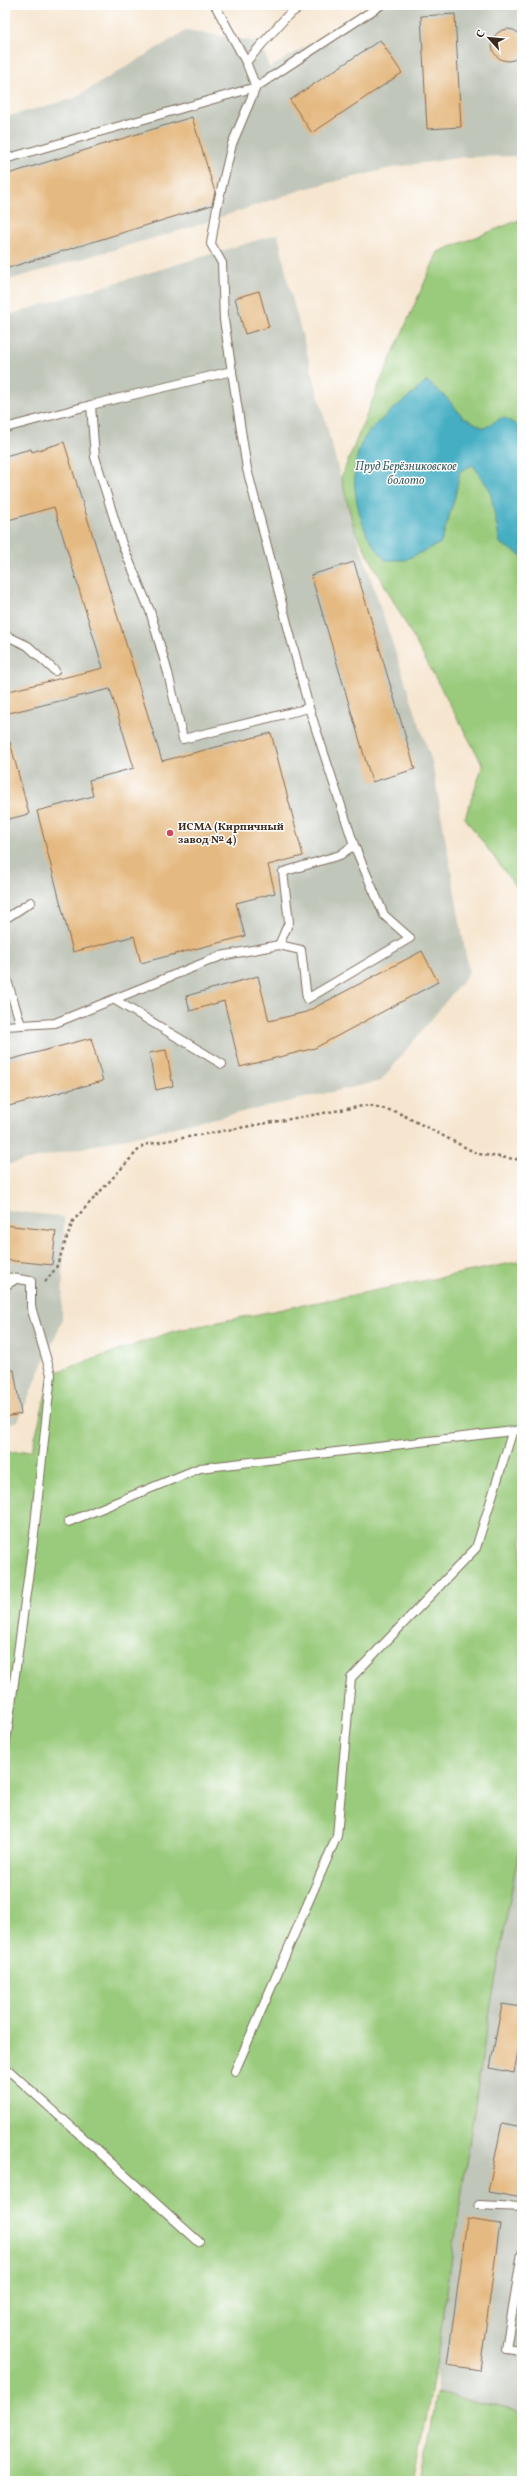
<svg xmlns="http://www.w3.org/2000/svg" width="527" height="2486" font-family="Vollkorn,serif">
	<style>
		.industrial { fill: #c1c6ba }
		.green { fill: #9acb7b; stroke: #6a7a4c }
		.water { fill: #44aec3; stroke: #406c70 }
		.building { fill: #e5ba82 }
		.lines { fill: none; stroke-linecap: round; stroke-linejoin: round }
		.lane-casing { stroke: #7c6c5c; stroke-width: 10 }
		.path { stroke: #7c6c5c; stroke-width: 2.5; stroke-dasharray: 3 3; stroke-linecap: butt }
		.lane { stroke: #fff; stroke-width: 8 }
		.poi-dot { fill: #d1495b; stroke: #fff; stroke-width: 1.5 }
		.labels { text-anchor: middle; dominant-baseline: central; stroke-width: 3; stroke-linejoin: round; paint-order: stroke }
		.poi-label { font-size: 11px; font-weight: bold; fill: #3b2a1e; stroke: #fff; text-anchor: start }
		.water-label { font-size: 12px; font-style: italic; fill: #3f5f60; stroke: #fff }
	</style>
	<rect width="100%" height="100%" fill="#fff"/>
	<filter id="ink" filterUnits="userSpaceOnUse"><feTurbulence type="fractalNoise" baseFrequency=".025" numOctaves="2"/><feDisplacementMap in="SourceGraphic" scale="8" xChannelSelector="R" yChannelSelector="G"/><feConvolveMatrix kernelMatrix="1 2 1 2 8 2 1 2 1" color-interpolation-filters="sRGB"/></filter>
	<filter id="wash" filterUnits="userSpaceOnUse"><feTurbulence type="fractalNoise" baseFrequency=".012" numOctaves="4" result="noise"/><feDisplacementMap in="SourceGraphic" scale="16" xChannelSelector="R" yChannelSelector="G"/><feGaussianBlur stdDeviation="0.9" result="paint"/><feColorMatrix in="noise" values="0 0 0 0 0 0 0 0 0 0 0 0 0 0 0 0 0 1.4 0 .05"/><feComposite in="paint" operator="in"/></filter>
	<g filter="url(#wash)">
		<rect width="100%" height="100%" fill="#f6e6d0"/>
		<g class="industrial">
			<polygon points="376,5 522,5 522,156 464,157 396,167 304,189 185,229 5,281 5,117 73,99 187,30 262,43 269,68"/>
			<polygon points="278,234 289,286 355,531 432,762 469,973 381,1081 5,1165 5,316"/>
			<polygon points="5,1210 64,1217 62,1321 18,1421 5,1425"/>
			<polygon points="522,1831 522,2416 517,2411 437,2393 436,2364 485,2038"/>
		</g>
		<g class="green">
			<polygon points="522,219 522,895 465,818 483,765 355,531 341,478 378,387 438,252"/>
			<polygon points="522,1261 522,1831 485,2038 436,2364 415,2481 5,2481 5,1453 32,1450 51,1374 174,1331"/>
			<polygon points="437,2393 517,2411 522,2416 522,2481 422,2481"/>
		</g>
		<path class="water" d="M 427,381 L 447,398 L 463,417 L 484,428 L 503,417 L 517,425 L 522,442 L 522,556 L 500,543 L 490,490 L 473,465 L 460,471 L 455,497 L 441,543 L 405,560 L 385,560 C 379,551 370,542 366,532 C 354,503 347,460 368,433 C 385,413 408,399 427,381 Z"/>
		<g id="blocks">
			<g class="building">
				<polygon points="455,14 461,127 427,129 421,16"/>
				<circle cx="508" cy="45" r="16"/>
				<polygon points="380,40 402,73 312,133 290,100"/>
				<polygon points="192,117 215,192 212,205 5,269 5,175"/>
				<polygon points="259,291 269,327 245,334 235,298"/>
				<polygon points="64,442 162,761 271,733 303,856 268,865 275,893 236,903 245,936 141,963 134,936 73,952 37,811 93,796 89,780 134,768 110,689 5,714 5,692 103,668 54,507 5,521 5,456 31,449 32,452"/>
				<polygon points="354,562 415,769 372,782 311,575"/>
				<polygon points="10,742 29,814 5,820 5,743"/>
				<polygon points="422,951 438,982 315,1048 240,1067 224,1001 190,1011 186,996 258,976 269,1021 306,1012"/>
				<polygon points="91,1038 103,1081 5,1107 5,1061"/>
				<polygon points="166,1050 173,1086 156,1090 149,1053"/>
				<polygon points="5,1225 56,1231 52,1265 5,1260"/>
				<polygon points="5,1370 14,1370 21,1414 5,1417"/>
				<polygon points="502,2004 522,2007 522,2029 514,2073 490,2068"/>
				<polygon points="502,2123 522,2127 522,2171 517,2197 488,2192"/>
				<polygon points="467,2219 500,2224 480,2370 447,2365"/>
			</g>
		</g>
	</g>
	<g filter="url(#ink)">
		<use href="#blocks" fill-opacity="0" stroke="#7c6c5c" stroke-width="1"/>
		<g class="lines">
			<g class="lane-casing">
				<g id="lane">
					<polyline points="246,62 287,16 303,5"/>
					<polyline points="5,159 256,87 246,62 215,5"/>
					<polyline points="91,405 232,371"/>
					<polyline points="5,428 91,405 95,457 122,544 150,611 168,673 183,739 309,708 247,469 224,320 222,263 211,244 217,207 232,144 256,87 381,5"/>
					<polyline points="5,635 28,646 55,671"/>
					<polyline points="309,708 354,845 340,855 283,872 289,922 279,945 301,950 307,999 410,938 384,915 354,845"/>
					<polyline points="5,919 31,902"/>
					<polyline points="5,974 21,1025"/>
					<polyline points="115,1000 222,1064"/>
					<polyline points="5,1026 55,1023 221,956 279,945"/>
					<polyline points="5,1277 31,1281 31,1307 51,1374 34,1534 5,1749"/>
					<polyline points="5,1286 16,1279"/>
					<polyline points="68,1522 200,1468 522,1430"/>
					<polyline points="5,2067 199,2242"/>
					<polyline points="235,2071 337,1836 351,1678 476,1548 512,1433"/>
					<polyline points="479,2205 522,2207"/>
					<polyline points="522,2253 506,2349 522,2351"/>
				</g>
			</g>
			<polyline class="path" points="45,1282 56,1268 73,1221 143,1145 369,1105 397,1112 478,1154 522,1160"/>
			<use href="#lane" class="lane"/>
		</g>
	</g>
	<circle class="poi-dot" cx="170" cy="833" r="4"/>
	<g class="labels">
		<g class="poi-label">
			<text x="178" y="827">ИСМА (Кирпичный<tspan x="178" dy="13">завод № 4)</tspan></text>
		</g>
		<g class="water-label">
			<text x="406" y="467">Пруд Берёзниковское<tspan x="406" dy="14">болото</tspan></text>
		</g>
	</g>
	<rect width="527" height="2486" fill="none" stroke="#fff" stroke-width="20"/>
	<g transform="translate(489 38) rotate(297)" stroke="#ffffff" stroke-width="3" paint-order="stroke">
	<path d="M0-3L7 15L0 10L-7 15Z" fill="#3b2a1e"/>
	<text y="-6" font-size="11" font-weight="bold" text-anchor="middle" fill="#3b2a1e">С</text>
	</g>
</svg>
